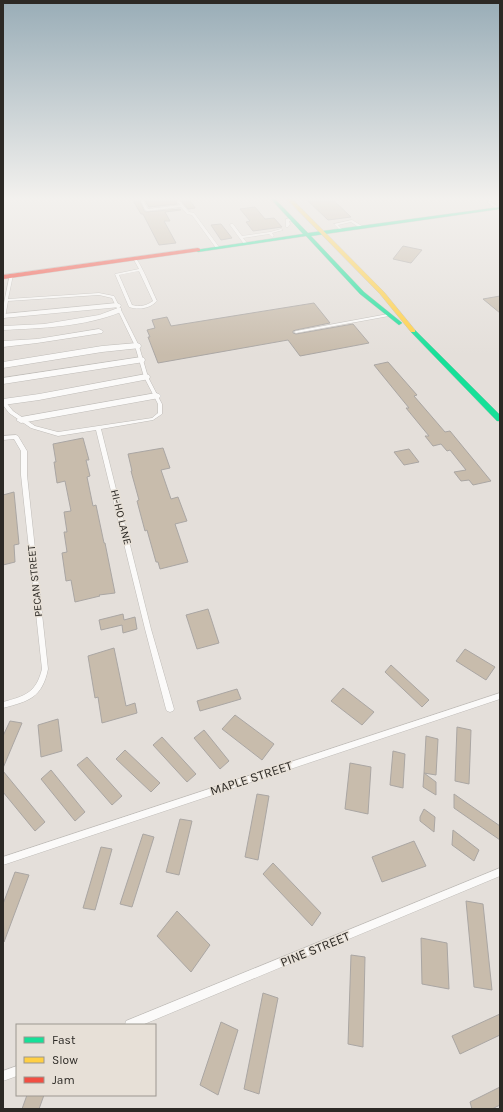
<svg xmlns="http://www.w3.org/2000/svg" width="503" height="1112" font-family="Karla,sans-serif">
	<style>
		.building { fill: #c8bcac; stroke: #aaa6a3 }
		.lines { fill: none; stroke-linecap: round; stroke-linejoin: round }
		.lane-casing { stroke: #bfbcb8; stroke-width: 1 }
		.street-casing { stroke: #bfbcb8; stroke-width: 1 }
		.fast-casing { stroke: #bfbcb8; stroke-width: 1 }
		.slow-casing { stroke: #bfbcb8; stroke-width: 1 }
		.jam-casing { stroke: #bfbcb8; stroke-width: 1 }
		.lane { fill: #fbfaf9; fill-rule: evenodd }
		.street { fill: #fbfaf9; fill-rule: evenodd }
		.fast { fill: #16e098; fill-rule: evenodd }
		.slow { fill: #ffcf43; fill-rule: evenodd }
		.jam { fill: #f24e42; fill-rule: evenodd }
		.labels { text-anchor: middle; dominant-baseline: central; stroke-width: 3; stroke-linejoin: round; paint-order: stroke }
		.street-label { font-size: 11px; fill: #2c2925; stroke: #e7e0d7 }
		.near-street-label { font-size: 13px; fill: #2c2925; stroke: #e7e0d7 }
	</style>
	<rect width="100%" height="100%" fill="#e4dfda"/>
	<g class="building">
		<polygon points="132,199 139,199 144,211 146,212 180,209 181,210 165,212 170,221 164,221 176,243 159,245 143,214 141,214"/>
		<polygon points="144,199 174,199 177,204 149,207"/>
		<polygon points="180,199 189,199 195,208 188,209"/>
		<polygon points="306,199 332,199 351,217 328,220"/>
		<polygon points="255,207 265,219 274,218 282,227 253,231 246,222 250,221 240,209"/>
		<polygon points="221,224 232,238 221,240 211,225"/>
		<polygon points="403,246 422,250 411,263 393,259"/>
		<polygon points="500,296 500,313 483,299"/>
		<polygon points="314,303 330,323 296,330 293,331 293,333 296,334 353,324 369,343 300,356 288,340 158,363 148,337 150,337 147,330 155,328 152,320 167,317 171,326"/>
		<polygon points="388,362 417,395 414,396 445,432 450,431 491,481 473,485 469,480 461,481 454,472 466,470 450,450 447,451 441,444 433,446 425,436 429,436 406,408 409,408 374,365"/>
		<polygon points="83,438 89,460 86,460 90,476 87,477 93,506 96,505 104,543 105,543 115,593 99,595 100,596 75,602 71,580 66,581 62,553 67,552 64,532 67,532 64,512 71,511 65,481 57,483 54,462 56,462 53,444"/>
		<polygon points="163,448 170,468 161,470 171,499 178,497 187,521 175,524 188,562 160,569 158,562 156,562 147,530 145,531 137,501 139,500 131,471 132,471 128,454"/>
		<polygon points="409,449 419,462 404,465 394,452"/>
		<polygon points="14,492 19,544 14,545 15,562 3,565 3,495"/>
		<polygon points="208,609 219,643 197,649 186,615"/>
		<polygon points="123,614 124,620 135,617 137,629 123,633 122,625 101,630 99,620"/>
		<polygon points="114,648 126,706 135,703 137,713 102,723 98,697 95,698 88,656"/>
		<polygon points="465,649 495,667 486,680 456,661"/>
		<polygon points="391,665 429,700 422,707 385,672"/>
		<polygon points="343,688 374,712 362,725 331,701"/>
		<polygon points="237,689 241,699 200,711 197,701"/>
		<polygon points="235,715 274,744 262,760 222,729"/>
		<polygon points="58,719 62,751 41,757 38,725"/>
		<polygon points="10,721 22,723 3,768 3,736"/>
		<polygon points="457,727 471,730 469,784 455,781"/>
		<polygon points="204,730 229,761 220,769 194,738"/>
		<polygon points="426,736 438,739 436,775 424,773"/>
		<polygon points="162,737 196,774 187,782 153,745"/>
		<polygon points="125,750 160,783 151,792 116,759"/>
		<polygon points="393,751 405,754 403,788 390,785"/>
		<polygon points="87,757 122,796 112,805 77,765"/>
		<polygon points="350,763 371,767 368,814 345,809"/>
		<polygon points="51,770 85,812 75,821 41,779"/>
		<polygon points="3,771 45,822 35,831 3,792"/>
		<polygon points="424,773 436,782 436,795 423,787"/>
		<polygon points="257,794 269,796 258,860 245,857"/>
		<polygon points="454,794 500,826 500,840 454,808"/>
		<polygon points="424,809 435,817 434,832 420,821 420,817"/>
		<polygon points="180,819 192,821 179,875 166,872"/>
		<polygon points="453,830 479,850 474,861 452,845"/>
		<polygon points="143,834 154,837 132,907 120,904"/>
		<polygon points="414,841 426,866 382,882 372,857"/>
		<polygon points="101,847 112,849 95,910 83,908"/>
		<polygon points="273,863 321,913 312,926 263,874"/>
		<polygon points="15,872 29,875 4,942 3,904"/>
		<polygon points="466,901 483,904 492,990 474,987"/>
		<polygon points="177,911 210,945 191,972 157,936"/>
		<polygon points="421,938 447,943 449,989 422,984"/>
		<polygon points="351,955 365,957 363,1047 348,1044"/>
		<polygon points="263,993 278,998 259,1094 244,1089"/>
		<polygon points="500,1014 500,1035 460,1054 452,1036"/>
		<polygon points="221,1022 238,1030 218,1095 200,1085"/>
		<polygon points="500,1087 500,1105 492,1109 472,1109 470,1102"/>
		<polygon points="27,1095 44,1095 39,1109 22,1109"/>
	</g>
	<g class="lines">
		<g class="lane-casing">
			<g id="lane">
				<polygon points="140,199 142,199 148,209 180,205 175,199 178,199 189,212 194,213 219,247 216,248 192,215 187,214 181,207 147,211 145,210"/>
				<polygon points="489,199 491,199 491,202 500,208 500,210 498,210 488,203"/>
				<polygon points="292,218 293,220 289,221 290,224 288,227 286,227 286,219"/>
				<polygon points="352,220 362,226 362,228 360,228 351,222 338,225 343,230 341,231 334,224"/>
				<polygon points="231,224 233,224 242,236 270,232 281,229 283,230 272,233 274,236 272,237 269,234 243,238 247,243 245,244 244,244 230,225"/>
				<path d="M 136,259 C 142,265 152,291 157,301 C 149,309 139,310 129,307 L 115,274 L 139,269 L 134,260 ZM 139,271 L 153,301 C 146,306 140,307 132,305 L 119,275 Z"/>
				<polygon points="10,274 13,275 8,299 99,293 114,296 139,346 148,377 162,404 162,414 153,420 101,429 151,629 174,709 173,711 170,712 167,711 166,709 145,629 96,430 58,436 31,428 9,413 3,405 3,401 5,401 13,411 35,426 58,432 152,418 158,413 158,404 144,377 135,346 112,298 99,295 8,301 5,318 3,319 3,308"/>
				<polygon points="388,314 389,314 389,316 296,333 294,332 296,331"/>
				<path d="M 16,435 L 18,436 L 27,451 L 27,475 L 48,669 C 42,698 29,701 3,708 L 3,702 C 25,696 36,693 42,669 L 21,475 L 21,451 L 14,439 L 3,440 L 3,436 Z"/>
				<polygon points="500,693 500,699 3,865 3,857"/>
				<polygon points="500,868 500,876 142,1025 125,1025 126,1021"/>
				<polygon points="17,1066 17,1076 3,1081 3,1071"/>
			</g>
		</g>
		<g class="street-casing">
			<g id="street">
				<polygon points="117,303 121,305 120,307 3,318 4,314"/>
				<path d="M 118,308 L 121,308 L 121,312 C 84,327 42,328 3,330 L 3,326 L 44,324 L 99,315 Z"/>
				<polygon points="99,329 103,331 102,333 37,343 3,347 3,341 37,339"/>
				<polygon points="137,343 140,344 141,346 140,348 102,352 3,368 3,362 102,346"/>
				<polygon points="141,357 144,358 145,360 144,362 3,384 3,378"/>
				<polygon points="146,374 149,375 150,377 149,379 39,400 3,405 3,399 39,394"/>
				<polygon points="156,393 159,394 161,396 159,398 21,423 16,420 21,417"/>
			</g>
		</g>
		<g class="fast-casing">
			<g id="fast">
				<polygon points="271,199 275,199 308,233 500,207 500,209 311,236 364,292 401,322 402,323 399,325 360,294 306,236 198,252 195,250 303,234"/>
				<polygon points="411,330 415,330 500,415 500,421 497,421 411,332"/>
			</g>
		</g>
		<g class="slow-casing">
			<polygon id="slow" points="287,199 292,199 384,292 415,330 415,332 411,332 380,294"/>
		</g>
		<g class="jam-casing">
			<polygon id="jam" points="198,248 200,249 200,251 3,279 3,275"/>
		</g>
		<use href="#lane" class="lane"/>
		<use href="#street" class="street"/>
		<use href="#fast" class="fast"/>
		<use href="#slow" class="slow"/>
		<use href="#jam" class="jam"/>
	</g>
	<linearGradient id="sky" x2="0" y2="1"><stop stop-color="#99adb7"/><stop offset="0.56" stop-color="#f3f1ee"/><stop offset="1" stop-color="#f3f1ee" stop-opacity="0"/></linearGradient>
	<rect width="503" height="355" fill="url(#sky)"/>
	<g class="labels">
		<g class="street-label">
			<text transform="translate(121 517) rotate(76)">HI-HO LANE</text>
			<text transform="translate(35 581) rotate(-96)">PECAN STREET</text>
		</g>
		<g class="near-street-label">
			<text transform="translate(251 778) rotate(-18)">MAPLE STREET</text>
			<text transform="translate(315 949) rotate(-22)">PINE STREET</text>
		</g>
	</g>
	<rect width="503" height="1112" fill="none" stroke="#2c2925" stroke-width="8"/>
	<rect x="16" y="1024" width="140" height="72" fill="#e7e0d7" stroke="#9c9790"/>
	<rect x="24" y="1037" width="20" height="6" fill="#16e098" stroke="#9c9790"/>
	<text x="52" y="1044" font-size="12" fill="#2c2925">Fast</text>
	<rect x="24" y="1057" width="20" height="6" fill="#ffcf43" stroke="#9c9790"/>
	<text x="52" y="1064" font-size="12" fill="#2c2925">Slow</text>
	<rect x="24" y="1077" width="20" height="6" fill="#f24e42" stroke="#9c9790"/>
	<text x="52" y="1084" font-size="12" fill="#2c2925">Jam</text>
</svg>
